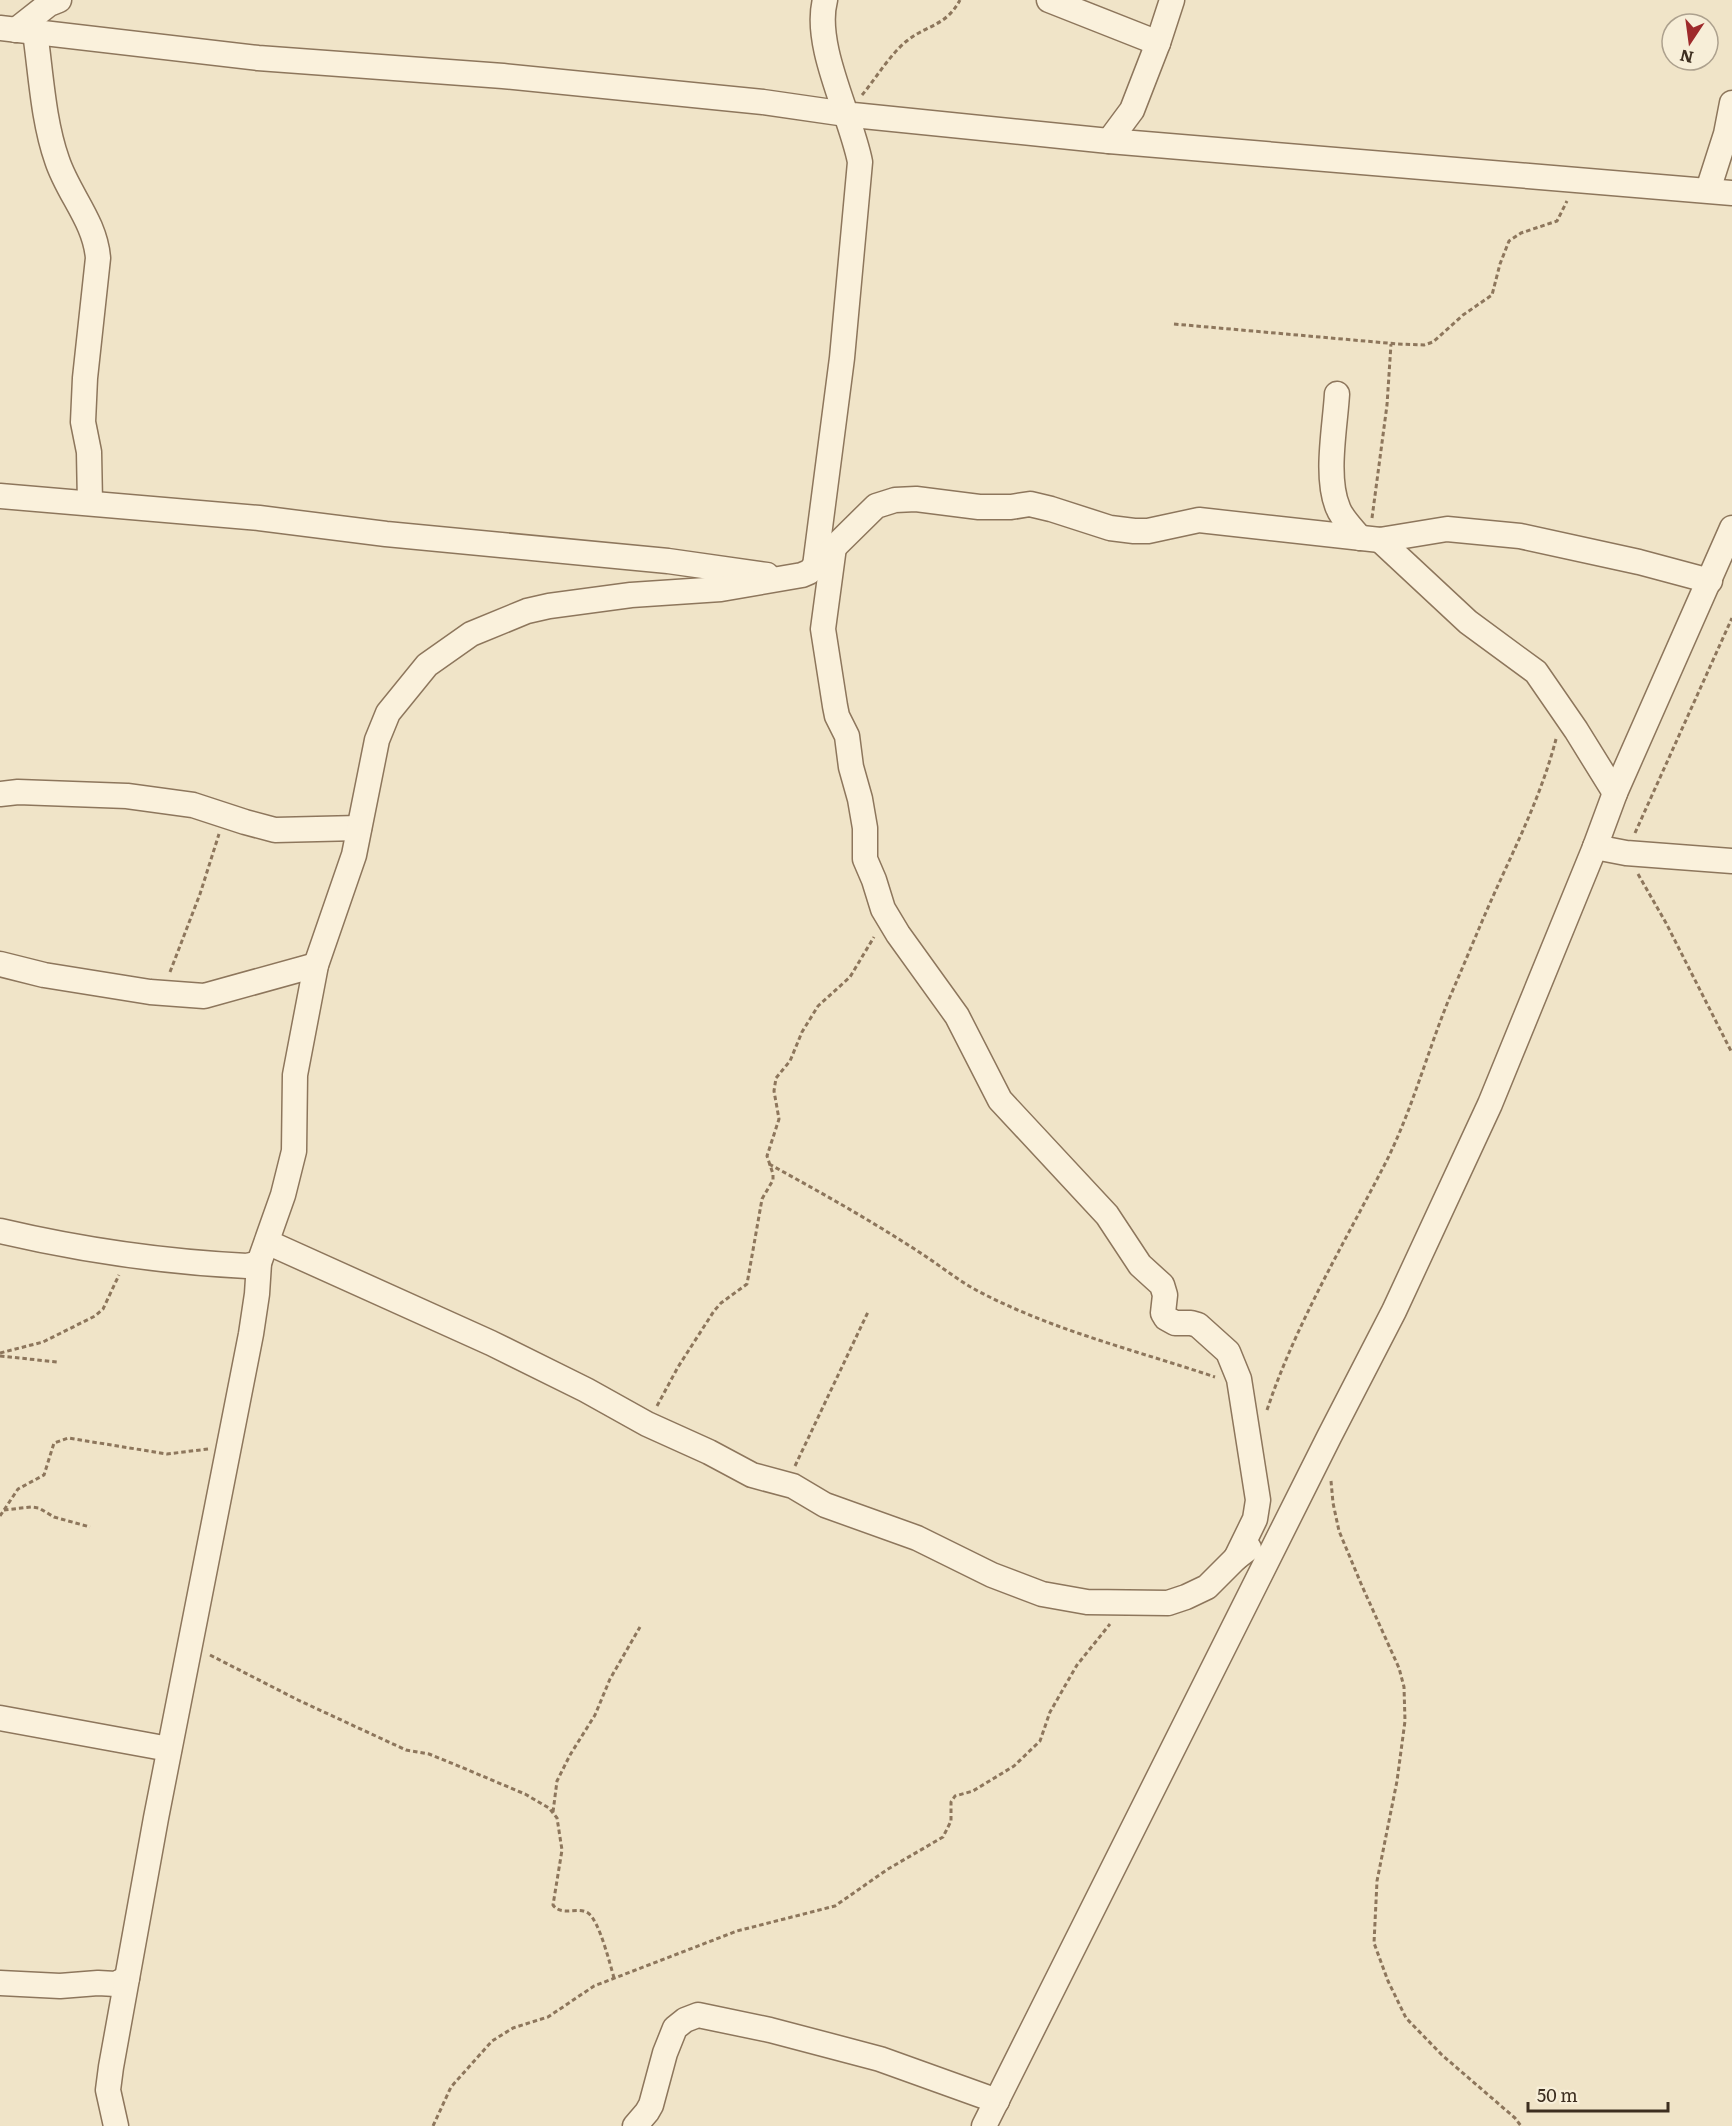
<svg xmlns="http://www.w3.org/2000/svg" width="1732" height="2126" font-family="Literata,serif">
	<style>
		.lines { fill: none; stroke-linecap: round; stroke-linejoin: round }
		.minor-casing { stroke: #8d765c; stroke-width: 27 }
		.path { stroke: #8d765c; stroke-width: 3; stroke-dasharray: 4.5 3; stroke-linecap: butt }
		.minor { stroke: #faf1dc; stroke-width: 24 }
	</style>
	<rect width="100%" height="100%" fill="#f0e4c8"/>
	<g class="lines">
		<g class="minor-casing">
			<g id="minor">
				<polyline points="1049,0 1158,43"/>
				<polyline points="0,28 258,58 503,76 763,102 853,115 1109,141 1732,193"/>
				<polyline points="16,30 49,4 59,0"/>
				<path d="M 35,32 C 41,74 43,120 57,160 C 68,194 95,221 98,258 L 85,378 L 83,422 L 89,452 L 90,503"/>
				<polyline points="1109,141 1132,110 1158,43 1172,0"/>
				<polyline points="1708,190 1726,134 1732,103"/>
				<path d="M 1337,394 C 1335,428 1325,477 1338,508 C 1342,519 1353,529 1360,538"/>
				<polyline points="0,496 259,518 386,534 668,561 767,575"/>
				<polyline points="1380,540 1468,622 1536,672 1576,730 1615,793"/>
				<polyline points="834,547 823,629 835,706 837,716 847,736 851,767 860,799 865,828 865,859 874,880 883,909 898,934 957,1016 1000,1100 1107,1215 1140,1265 1162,1285 1165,1295 1163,1313 1166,1318 1175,1323 1191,1323 1198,1325 1228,1352 1239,1379 1258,1500 1255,1519 1236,1558"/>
				<path d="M 815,566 L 842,358 L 860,162 C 851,115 813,46 825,0"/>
				<polyline points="0,794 18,792 127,796 193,805 245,822 275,830 359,828"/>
				<polyline points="1595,847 1626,853 1732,861"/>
				<polyline points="0,964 44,975 150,992 204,996 316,965"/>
				<path d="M 0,1231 C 81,1250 164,1262 247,1266 L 259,1263"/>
				<polyline points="267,1242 491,1343 586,1390 647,1424 709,1452 752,1475 793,1486 825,1505 917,1538 992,1575 1042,1594 1087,1602 1168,1603 1186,1597 1207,1587 1236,1558 1249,1548"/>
				<polyline points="0,1718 169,1749"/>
				<polyline points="0,1983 60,1986 98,1983 116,1984 127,1978"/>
				<polyline points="116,2126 108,2090 111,2067 156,1818 251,1334 257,1294 259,1263 283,1195 294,1151 295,1075 316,965 354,855 377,740 388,713 427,665 471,634 527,611 549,606 631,595 721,589 802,575 809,572 876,506 895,500 916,499 979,507 1011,507 1030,504 1051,509 1110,528 1134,531 1148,531 1199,520 1380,540 1447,529 1520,536 1639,562 1710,581"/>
				<polyline points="635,2126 647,2112 651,2105 665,2053 675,2028 685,2020 698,2015 770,2030 880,2059 997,2101"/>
				<polyline points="984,2126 1329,1437 1394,1311 1490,1104 1595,847 1615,793 1732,528"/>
			</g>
		</g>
		<g class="path">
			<path d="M 862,95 C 877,77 890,54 908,40 C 929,24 946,26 960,0"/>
			<polyline points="1174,324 1398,344 1424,345 1433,342 1463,315 1492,295 1500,264 1509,241 1521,233 1557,221 1567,201"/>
			<polyline points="1372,518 1387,405 1391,344"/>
			<polyline points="1635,833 1732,618"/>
			<polyline points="1638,874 1666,923 1732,1053"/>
			<polyline points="170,972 200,894 219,834"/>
			<path d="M 769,1164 C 820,1192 870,1220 919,1252 C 938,1264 956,1279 976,1290 C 1051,1330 1135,1350 1215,1377"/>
			<polyline points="0,1353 43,1342 95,1316 103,1309 119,1275"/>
			<polyline points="0,1356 57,1362"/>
			<polyline points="657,1406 678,1367 714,1311 721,1303 747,1284 762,1199 773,1180 773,1174 767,1156 779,1119 774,1091 776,1078 790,1061 802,1032 818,1006 850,977 874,937"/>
			<path d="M 1267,1410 C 1296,1323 1345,1242 1387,1160 C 1413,1107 1427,1053 1449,999 C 1463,967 1476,935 1490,903 C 1514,849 1541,797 1556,739"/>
			<polyline points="795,1466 868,1312"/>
			<polyline points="1331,1481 1333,1503 1339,1531 1362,1586 1399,1668 1404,1687 1405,1721 1397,1781 1377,1881 1374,1943 1388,1981 1406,2018 1442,2055 1515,2118 1521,2126"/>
			<polyline points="4,1510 31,1507 39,1508 54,1517 90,1527"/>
			<polyline points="0,1516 18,1489 44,1475 54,1443 68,1438 167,1454 208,1449"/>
			<path d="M 210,1655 L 298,1700 L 406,1750 L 429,1754 L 461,1767 L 525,1794 L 549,1808 L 557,1818 L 562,1850 L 553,1905 C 562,1917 577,1906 588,1913 C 599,1920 610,1964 614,1978"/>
			<polyline points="553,1812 557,1781 570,1755 595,1715 610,1679 640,1627"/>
			<polyline points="433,2126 451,2087 492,2041 513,2028 548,2017 594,1986 737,1931 835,1906 888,1869 943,1837 951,1821 951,1802 955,1796 973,1791 1014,1766 1040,1741 1050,1712 1077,1665 1110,1624"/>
		</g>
		<use href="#minor" class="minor"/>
	</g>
	<g transform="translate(1690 42) rotate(193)"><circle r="28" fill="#f7eed8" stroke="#ada18e" stroke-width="1.5"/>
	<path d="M0-4.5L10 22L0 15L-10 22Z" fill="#9e2a2b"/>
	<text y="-9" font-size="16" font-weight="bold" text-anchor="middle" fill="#3d2e20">N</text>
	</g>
	<path d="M1528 2102v9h140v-9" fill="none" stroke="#3d2e20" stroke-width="3"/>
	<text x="1537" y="2102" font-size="18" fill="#3d2e20" stroke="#f7eed8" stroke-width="4.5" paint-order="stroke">50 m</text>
</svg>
